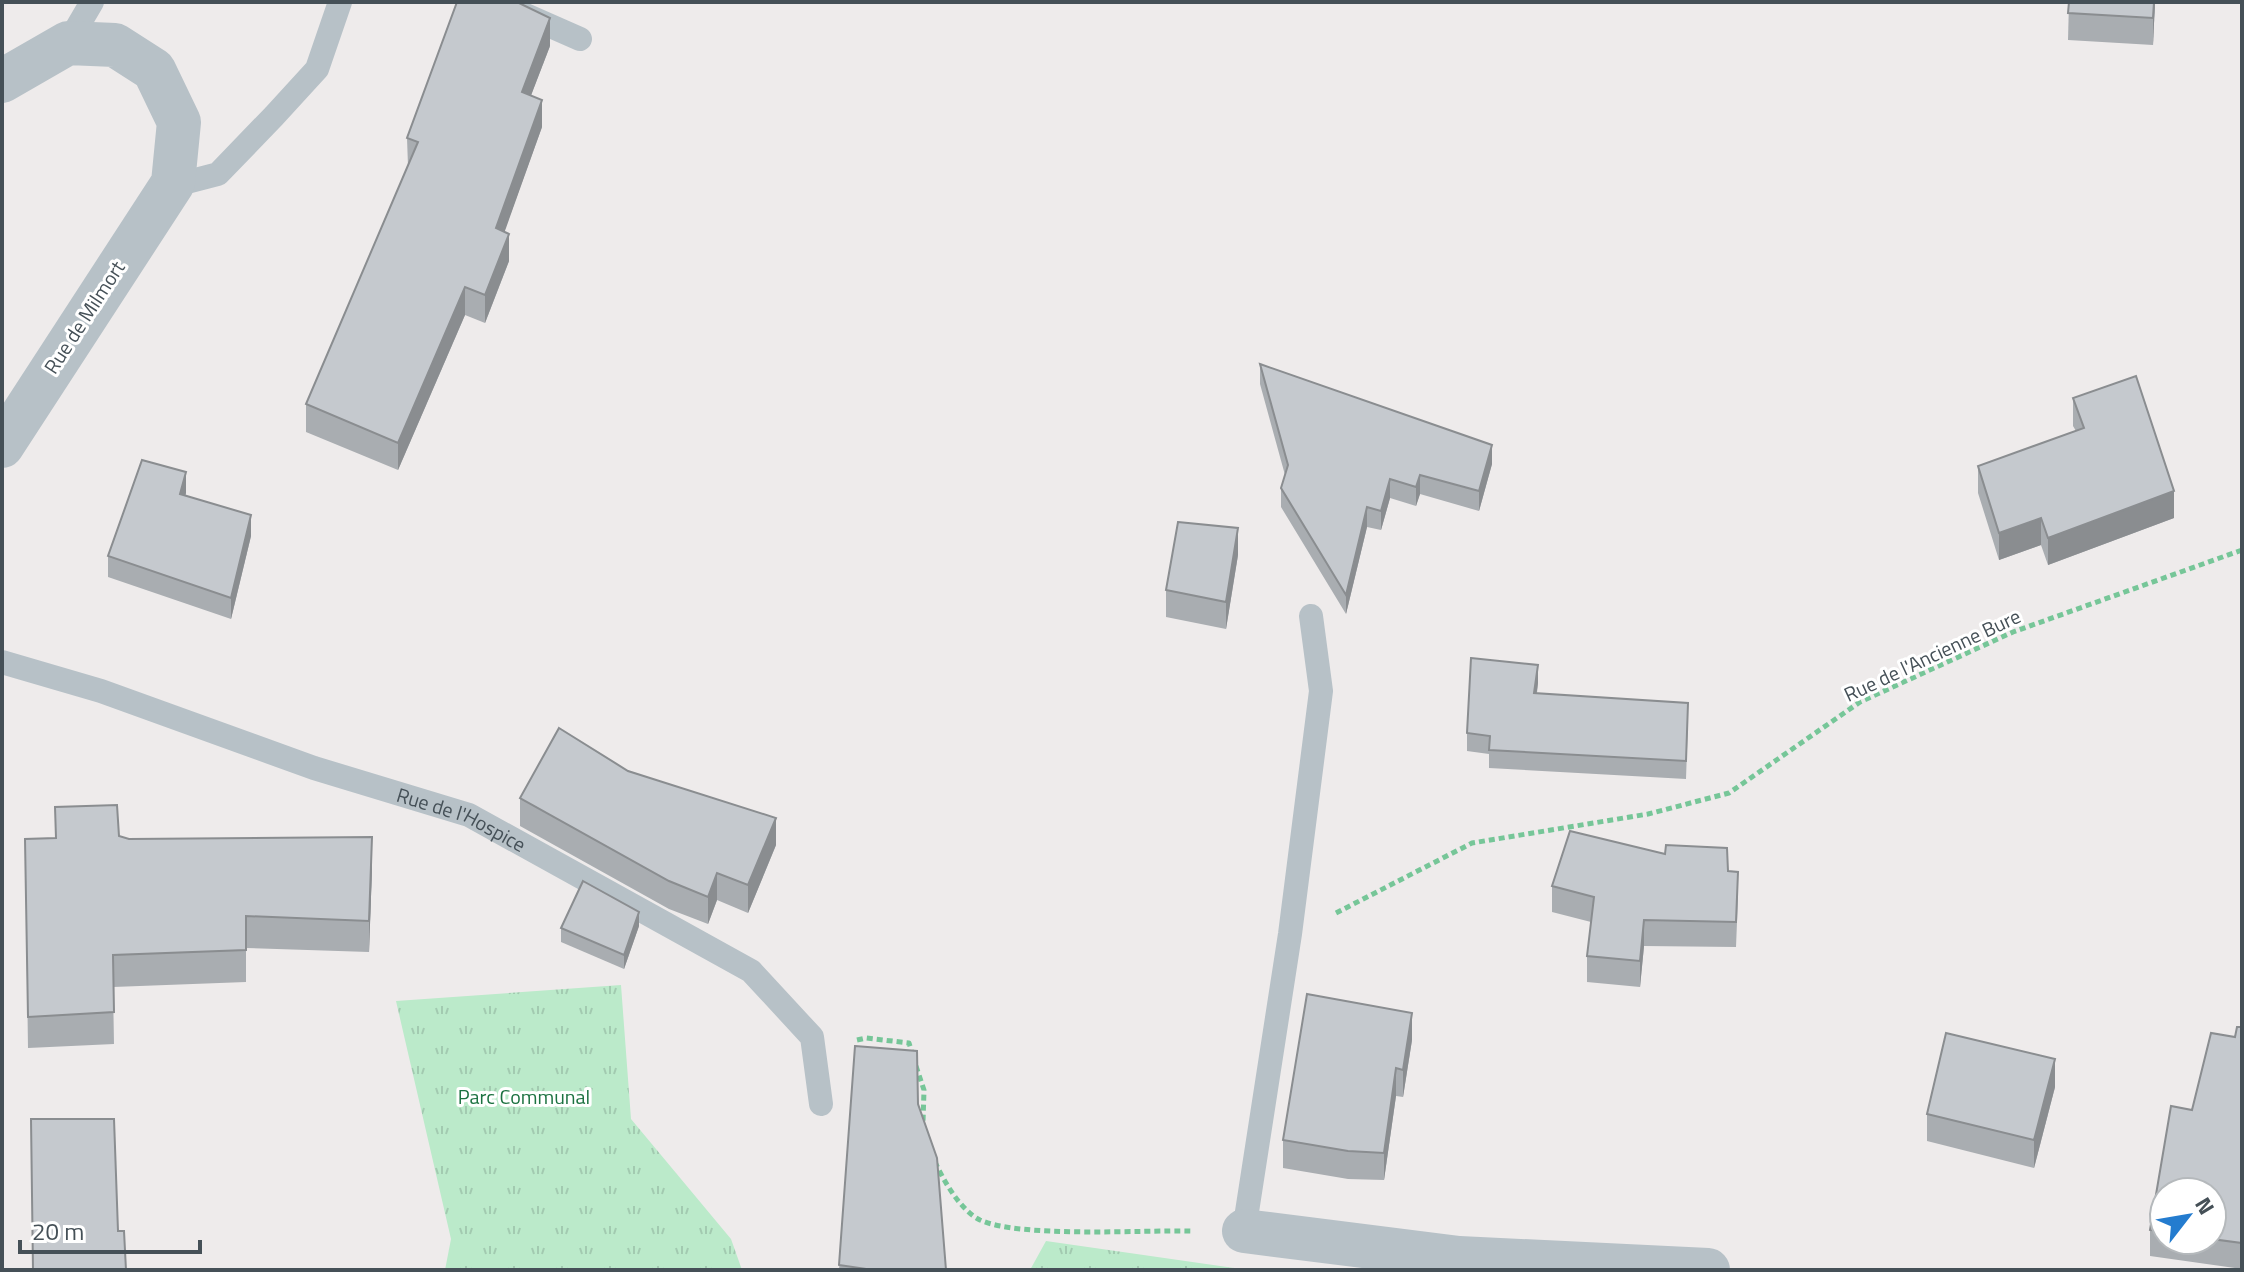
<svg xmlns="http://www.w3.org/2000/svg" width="2244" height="1272" font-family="'Titillium Web',sans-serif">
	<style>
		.park { fill: url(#park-tufts) }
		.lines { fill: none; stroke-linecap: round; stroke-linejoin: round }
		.path { stroke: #76c698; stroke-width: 5; stroke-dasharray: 6 4; stroke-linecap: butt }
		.service { stroke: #b7c1c7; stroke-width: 24 }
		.minor { stroke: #b7c1c7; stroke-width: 44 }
		.tertiary { stroke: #b7c1c7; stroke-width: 44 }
		.wall { fill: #a9adb1; fill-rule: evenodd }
		.shaded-wall { fill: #8a8d90 }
		.building { fill: #c5c9ce; stroke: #8a8d90; stroke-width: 2 }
		.labels { text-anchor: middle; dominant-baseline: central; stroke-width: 6; stroke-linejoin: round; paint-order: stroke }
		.street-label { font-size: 20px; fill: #455057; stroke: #fff }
		.park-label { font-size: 20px; fill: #1c7241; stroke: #fff }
	</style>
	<defs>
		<pattern id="park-tufts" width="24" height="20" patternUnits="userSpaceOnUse" patternTransform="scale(2)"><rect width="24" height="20" fill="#bbeaca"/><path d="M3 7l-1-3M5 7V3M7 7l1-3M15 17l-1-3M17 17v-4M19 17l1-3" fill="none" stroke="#a2cab0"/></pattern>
	</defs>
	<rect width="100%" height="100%" fill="#eeebeb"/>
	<g class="park">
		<polygon points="621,985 631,1119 731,1239 742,1270 445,1270 451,1239 396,1001"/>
		<polygon points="1046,1241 1248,1270 1257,1270 1030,1270"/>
	</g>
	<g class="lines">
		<g class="path">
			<polyline points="1336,913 1472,843 1648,814 1729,793 1860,702 2013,632 2242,550"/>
			<polyline points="857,1040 866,1038 909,1043 913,1056"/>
			<polyline points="916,1066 924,1090 923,1122"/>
			<path d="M 935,1162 C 944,1181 960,1210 980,1220 C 1019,1238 1143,1230 1191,1231"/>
		</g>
		<g class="service">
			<polyline points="496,2 580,39"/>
			<polyline points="68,43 92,2"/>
			<polyline points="168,187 218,174 274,116 317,69 340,2"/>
			<path id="s1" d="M 2,662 L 101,691 L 314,768 L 469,815 L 751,971 L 812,1037 L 821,1104"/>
			<polyline points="1244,1231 1290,934 1321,691 1311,616"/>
		</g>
		<polyline class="minor" points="1244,1231 1459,1258 1708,1270"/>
		<polyline class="tertiary" points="2,81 68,43 115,45 154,70 179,122 173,183 2,446"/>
	</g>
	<g class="wall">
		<polygon points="2069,2 2155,2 2153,45 2068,40"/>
		<polygon points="550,46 531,95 542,127 504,232 509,261 485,323 465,315 398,470 306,432 306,404 408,166 407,138"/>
		<polygon points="1260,364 1492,464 1479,511 1420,494 1416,506 1390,498 1381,530 1367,527 1346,614 1281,507 1281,488 1285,475 1260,384"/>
		<polygon points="2073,398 2174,518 2048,565 2041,545 1999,560 1978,493 1978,466 2076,431 2073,426"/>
		<polygon points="186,493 185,496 251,536 231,619 108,577 108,556"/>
		<polygon points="1238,555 1226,629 1166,617 1166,590"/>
		<polygon points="1538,683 1537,693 1688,721 1686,779 1489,768 1489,754 1467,751 1467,733"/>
		<polygon points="628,771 776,845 748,913 717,900 708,924 669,909 520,826 520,798"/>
		<polygon points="55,807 119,836 129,839 372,869 369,952 246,948 246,982 113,987 114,1044 28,1048 25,839 55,838"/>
		<polygon points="1728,871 1738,897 1736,947 1644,946 1640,987 1587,982 1587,956 1591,922 1552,912 1552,886"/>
		<polygon points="639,926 624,969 561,942 561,928"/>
		<path d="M 2242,1027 L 2242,1269 L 2150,1256 L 2150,1230 L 2192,1110 ZM 2164,1192 L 2212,1192 L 2212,1240 L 2164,1240 Z"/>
		<polygon points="1412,1040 1403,1097 1396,1096 1384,1180 1348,1179 1283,1168 1283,1140"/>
		<polygon points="855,1046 946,1270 839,1270"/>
		<polygon points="2055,1087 2034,1168 1927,1141 1927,1114"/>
	</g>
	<g class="shaded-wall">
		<polygon points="2154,2 2155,2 2153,45 2153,18"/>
		<polygon points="550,18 550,46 522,119 522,92"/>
		<polygon points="542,100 542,127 496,256 496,228"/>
		<polygon points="509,234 509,261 485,323 485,295"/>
		<polygon points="465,287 465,315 398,470 398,443"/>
		<polygon points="1492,445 1492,464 1479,511 1479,491"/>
		<polygon points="186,472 186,493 180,515 180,494"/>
		<polygon points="1420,475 1420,494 1416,506 1416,487"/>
		<polygon points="1390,479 1390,498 1381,530 1381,511"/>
		<polygon points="2174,491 2174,518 2048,565 2048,538"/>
		<polygon points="1367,507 1367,527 1346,614 1346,595"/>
		<polygon points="251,515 251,536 231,619 231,598"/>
		<polygon points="2041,518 2041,545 1999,560 1999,533"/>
		<polygon points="1238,528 1238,555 1226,629 1226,602"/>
		<polygon points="1538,665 1538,683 1534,711 1534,693"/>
		<polygon points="776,818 776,845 748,913 748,885"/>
		<polygon points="372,837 372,869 369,952 369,921"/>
		<polygon points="717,873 717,900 708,924 708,897"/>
		<polygon points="639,912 639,926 624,969 624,955"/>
		<polygon points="1644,920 1644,946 1640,987 1640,961"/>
		<polygon points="1412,1013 1412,1040 1403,1097 1403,1070"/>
		<polygon points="2055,1059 2055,1087 2034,1168 2034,1140"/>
		<polygon points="1396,1068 1396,1096 1384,1180 1384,1153"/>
	</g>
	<g class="building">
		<polygon points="457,2 517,2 550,18 522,92 542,100 496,228 509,234 485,295 465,287 398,443 306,404 418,142 407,138"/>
		<polygon points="2069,2 2154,2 2153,18 2068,13"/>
		<polygon points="1260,364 1492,445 1479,491 1420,475 1416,487 1390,479 1381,511 1367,507 1346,595 1281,488 1288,465"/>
		<polygon points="2136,376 2174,491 2048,538 2041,518 1999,533 1978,466 2084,428 2073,398"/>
		<polygon points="142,460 186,472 180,494 251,515 231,598 108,556"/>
		<polygon points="1178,522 1238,528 1226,602 1166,590"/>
		<polygon points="1471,658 1538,665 1534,693 1688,703 1686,761 1489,750 1490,736 1467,733"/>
		<polygon points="559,728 628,771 776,818 748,885 717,873 708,897 669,881 520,798"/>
		<polygon points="117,805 119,836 129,839 372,837 369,921 246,916 246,950 113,955 114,1012 28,1017 25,839 56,838 55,807"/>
		<polygon points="1570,831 1665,854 1666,845 1727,848 1728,871 1738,872 1736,922 1644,920 1640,961 1587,956 1594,897 1552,886"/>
		<polygon points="583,881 639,912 624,955 561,928"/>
		<polygon points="1307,994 1412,1013 1403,1070 1396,1068 1384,1153 1348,1151 1283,1140"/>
		<polygon points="2237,1027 2242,1027 2242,1243 2212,1239 2212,1192 2164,1192 2164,1232 2150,1230 2171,1106 2192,1110 2211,1033 2235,1037"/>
		<polygon points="1946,1033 2055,1059 2034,1140 1927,1114"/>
		<polygon points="855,1046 917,1051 918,1104 937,1158 946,1270 873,1270 839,1265"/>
		<polygon points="31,1119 114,1119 118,1231 124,1231 126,1270 33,1270"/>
	</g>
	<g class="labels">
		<g class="street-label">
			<text transform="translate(84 317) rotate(-57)">Rue de Milmort</text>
			<text transform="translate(1932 655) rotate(-25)">Rue de l'Ancienne Bure</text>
			<text stroke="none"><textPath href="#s1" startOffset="486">Rue de l'Hospice</textPath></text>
		</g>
		<g class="park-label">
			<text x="524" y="1096">Parc Communal</text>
		</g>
	</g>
	<rect width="2244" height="1272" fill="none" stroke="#455057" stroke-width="8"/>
	<g transform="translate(2188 1216) rotate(59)"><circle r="38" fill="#ffffff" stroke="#b5b9bc" stroke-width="2"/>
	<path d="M0-6L14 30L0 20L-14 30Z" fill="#247ccf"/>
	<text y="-12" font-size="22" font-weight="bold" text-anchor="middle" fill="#455057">N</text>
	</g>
	<path d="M20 1240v12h180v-12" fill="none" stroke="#455057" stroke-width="4"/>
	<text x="32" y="1240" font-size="24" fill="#455057" stroke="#ffffff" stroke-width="6" paint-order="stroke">20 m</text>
</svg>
